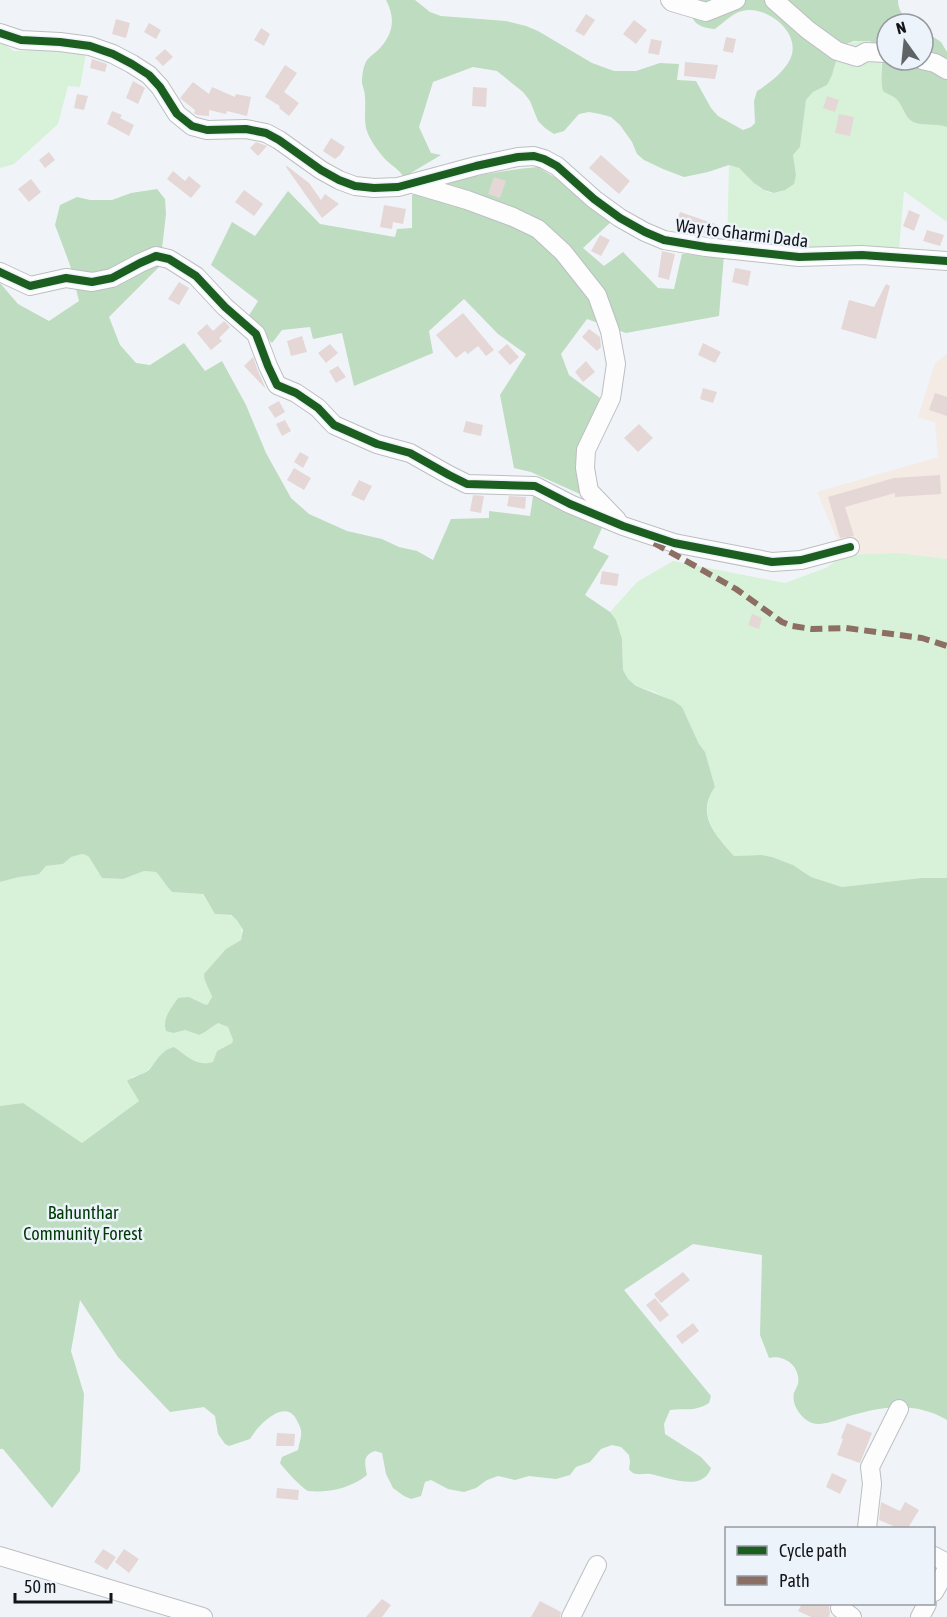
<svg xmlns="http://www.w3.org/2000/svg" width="947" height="1617" font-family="'Asap Condensed',sans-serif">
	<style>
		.education { fill: #f5ebe5 }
		.green { fill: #d7f2d9 }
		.forest { fill: #bedcc0 }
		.building { fill: #e4d7d6 }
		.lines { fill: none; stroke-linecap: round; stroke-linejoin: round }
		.minor-casing { stroke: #bcbfc2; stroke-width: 20 }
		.minor { stroke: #fdfdfe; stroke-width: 18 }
		.quiet { stroke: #8d6e63; stroke-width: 6; stroke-dasharray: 12 6; stroke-linecap: butt }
		.cycleway-casing { stroke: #edf3fb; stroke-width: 11 }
		.cycleway { stroke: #1b5e20; stroke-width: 8 }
		.labels { text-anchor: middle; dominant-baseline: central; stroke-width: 5; stroke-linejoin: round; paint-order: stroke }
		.street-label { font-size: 18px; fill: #131518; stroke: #edf3fb }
		.park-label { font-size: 18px; fill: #003a04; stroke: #edf3fb }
	</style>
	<rect width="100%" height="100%" fill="#f0f4f8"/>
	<polygon class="education" points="947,354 947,559 898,553 842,555 837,539 817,492 938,457 935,423 918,417 935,363"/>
	<g class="green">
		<path d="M 865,40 C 892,43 877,71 882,86 C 884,94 890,94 895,98 C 902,103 903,116 911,121 C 918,126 930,122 938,124 C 940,124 946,127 947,127 L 947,222 L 904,191 L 899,250 L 870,247 L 815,247 L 727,244 L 729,165 C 732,166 735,166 738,168 C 751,175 763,202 784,190 C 788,187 793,179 796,175 L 793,155 L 800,147 L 806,100 L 813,92 L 827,85 C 836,60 835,43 865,40 Z"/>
		<polygon points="0,41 14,51 40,50 86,53 80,87 68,86 58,124 14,164 0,168"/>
		<path d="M 898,553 L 947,559 L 947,878 L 921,878 L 842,887 L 811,877 L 793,865 L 772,857 L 762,855 L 734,856 C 716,834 696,815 715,787 L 705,752 L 699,744 L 682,707 L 655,692 L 636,686 L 628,679 L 623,670 L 622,639 L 610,612 L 637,582 L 673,561 L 785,583 L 828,567 L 842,555 Z"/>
		<path d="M 82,854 L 86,855 L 89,857 L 102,878 L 123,879 L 144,871 L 156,872 C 162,878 166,886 172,892 L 202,894 L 215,914 C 235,915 244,918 241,940 L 226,949 L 206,984 C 210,990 213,995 211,1002 L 206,1005 L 189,997 L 174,1033 L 185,1030 L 198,1035 C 206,1032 211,1027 218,1023 L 228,1027 L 233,1040 L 232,1043 L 217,1051 L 213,1062 C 196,1067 189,1056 174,1047 C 162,1050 158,1061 149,1069 C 144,1074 138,1075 131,1077 L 139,1101 L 82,1143 L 23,1103 L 0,1106 L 0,882 L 19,877 L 35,875 L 39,874 L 46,866 L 63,864 L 71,857 Z"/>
	</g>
	<g class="forest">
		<path d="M 386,0 L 415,0 L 430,12 L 441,16 L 506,21 L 526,26 L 538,31 L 592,63 L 614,71 L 636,71 L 660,63 L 679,64 L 677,80 L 696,81 L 711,108 L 718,116 L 743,130 L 751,127 L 755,123 L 754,101 L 757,91 C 770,83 788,69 792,54 C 798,29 764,5 742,11 C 733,13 723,23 715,29 C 695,27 689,20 691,0 L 898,0 C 898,13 905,17 914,24 L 887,24 L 887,60 L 923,60 L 923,30 L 941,42 L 947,52 L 947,127 C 936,123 923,126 913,122 C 904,118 903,104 895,98 C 891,95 887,94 883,91 C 877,69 891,57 870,41 L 854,41 L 844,45 L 838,54 L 832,75 L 827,85 L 813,92 L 806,100 L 800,147 L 793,155 L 796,175 L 794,184 L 785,190 L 774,193 L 764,190 L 754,183 L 739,168 L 729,165 L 708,172 L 684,177 L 663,169 L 644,160 L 637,154 L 632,142 L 620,125 L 611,117 L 600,114 L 589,112 L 579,114 L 564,131 L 554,134 L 545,128 L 538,121 L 530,101 L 523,92 L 497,71 L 473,67 L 433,82 L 419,127 L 431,153 L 441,155 L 404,177 C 399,170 393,166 387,161 C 380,154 372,143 368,134 C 363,123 366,109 365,97 C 365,92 363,88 362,83 C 362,76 363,66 367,60 C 371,55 377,52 381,47 C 394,32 395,17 386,0 Z"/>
		<path d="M 538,167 L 559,180 L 613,220 L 583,248 L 604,266 L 623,252 L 658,288 L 674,289 L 682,254 L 724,255 L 719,316 L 626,333 L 587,319 L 561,354 L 569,375 L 600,398 L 579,454 L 582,495 L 531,472 L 514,468 L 500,395 L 526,354 L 498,334 L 464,299 L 429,331 L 433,353 L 354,386 L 342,333 L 313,339 L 310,327 L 282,330 L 272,343 L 248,317 L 258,301 L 211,265 L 232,222 L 255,236 L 288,191 L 320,224 L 395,237 L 397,229 L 412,228 L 412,195 C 451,179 496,171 538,167 Z"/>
		<path d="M 157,189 L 165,199 L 166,214 L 160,266 L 109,317 L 120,345 L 136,363 L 150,365 L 184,343 L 205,371 L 222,361 L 246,405 L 266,453 L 291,498 L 309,514 L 347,531 L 382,539 L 399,547 L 417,551 L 433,560 L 451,519 L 489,518 L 489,511 L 530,516 L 534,490 L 605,521 L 593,548 L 609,556 L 585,595 L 610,612 L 616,620 L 622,639 L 623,670 L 628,679 L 636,686 L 674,701 L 682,707 L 699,744 L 705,752 L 715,787 C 695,815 716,835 734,856 L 762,855 L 772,857 L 793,865 L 811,877 L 842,887 L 921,878 L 947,878 L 947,1420 C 913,1400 879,1407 843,1418 C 834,1421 821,1426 812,1423 C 801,1419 791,1404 794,1393 C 795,1390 797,1387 798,1384 C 801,1367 785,1354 769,1358 L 760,1335 L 762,1255 L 693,1244 L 624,1290 L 711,1396 L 709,1403 C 696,1412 684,1408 670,1410 L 664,1424 L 665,1434 L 701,1457 L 711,1468 C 703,1493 667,1477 650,1474 C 642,1473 634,1477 629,1469 L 630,1462 L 629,1455 L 621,1447 L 612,1445 L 601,1449 L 590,1462 L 576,1467 L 570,1475 L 556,1479 L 529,1476 L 515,1480 L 498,1476 L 487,1480 L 476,1488 L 464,1492 L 448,1489 L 431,1480 L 425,1482 L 421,1496 L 411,1499 L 404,1496 L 393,1488 L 386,1474 L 382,1453 L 375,1451 C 362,1455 365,1465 367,1475 C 351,1488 329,1493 308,1491 C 301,1487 285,1470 280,1463 L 282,1457 L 298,1450 C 299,1444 302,1436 301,1431 C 301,1427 297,1421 295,1417 C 282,1399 256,1428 250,1439 L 229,1446 L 225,1444 L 218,1434 L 215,1416 L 204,1407 L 170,1412 L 118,1357 L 80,1300 L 71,1351 L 84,1394 L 80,1471 L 52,1508 L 3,1449 L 0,1449 L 0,1106 L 23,1103 L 82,1143 L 139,1101 L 127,1081 C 134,1076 142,1075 149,1070 C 157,1061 161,1050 174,1047 C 188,1056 196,1067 213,1062 L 217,1051 L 232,1043 L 233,1040 L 228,1027 L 218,1023 C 211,1027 206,1032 199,1035 L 185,1030 L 174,1033 L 166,1031 C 162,1018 171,1009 178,998 L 189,997 L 206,1005 L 208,1004 L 212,997 C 210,989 204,983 204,974 L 226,949 L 241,940 L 243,930 L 237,920 L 231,915 L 215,914 L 203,894 L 172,892 C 166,886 162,878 156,872 L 144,871 L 123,879 L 102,878 L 89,857 L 86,855 L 82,854 L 71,857 L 63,864 L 46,866 L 39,874 L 35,875 L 19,877 L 0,882 L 0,283 L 18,304 L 49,321 L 79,301 L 70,265 L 55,225 L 60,205 L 77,197 L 90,200 L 112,200 L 131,193 Z"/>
	</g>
	<g class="building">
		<polygon points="586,14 595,20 584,36 575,31"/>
		<polygon points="116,19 130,23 126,38 112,34"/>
		<polygon points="634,20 647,30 636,44 623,34"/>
		<polygon points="149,23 161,30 156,39 144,32"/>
		<polygon points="261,28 270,34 264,46 254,40"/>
		<polygon points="726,37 736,39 733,53 723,51"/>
		<polygon points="651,39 662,41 659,55 648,53"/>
		<polygon points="165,49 173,57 163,66 155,58"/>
		<polygon points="92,59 107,64 105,72 90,68"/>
		<polygon points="685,62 718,65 715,79 684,76"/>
		<polygon points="285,65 297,73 284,92 299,103 289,116 279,108 280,106 265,97"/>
		<polygon points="133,81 145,88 138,104 126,98"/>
		<polygon points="193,82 209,94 212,87 235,97 236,94 251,97 247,116 227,111 226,114 209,110 209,116 197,115 194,113 195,110 180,98"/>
		<polygon points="473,87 487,88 486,107 472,106"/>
		<polygon points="77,94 88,96 84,110 74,108"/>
		<polygon points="827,96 839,100 835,112 823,108"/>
		<polygon points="112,111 122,115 120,118 134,125 129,136 107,124"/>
		<polygon points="839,114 854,117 850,136 835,133"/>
		<polygon points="331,138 345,147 340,155 335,159 323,151"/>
		<polygon points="256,142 267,146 258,156 250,148"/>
		<polygon points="49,152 55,160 45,168 39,160"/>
		<polygon points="601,155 630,181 619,194 589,168"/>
		<polygon points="287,166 309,183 321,200 325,194 339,204 322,218 286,167"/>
		<polygon points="173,171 185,181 189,176 201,186 191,198 167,179"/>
		<polygon points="494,177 506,181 500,198 488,194"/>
		<polygon points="31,179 41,192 29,202 18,189"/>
		<polygon points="244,190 263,204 254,216 235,202"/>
		<polygon points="384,205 406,209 403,224 393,222 392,229 380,227"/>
		<polygon points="909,210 920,215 914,231 903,226"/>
		<polygon points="680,212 718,225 713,236 676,224"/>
		<polygon points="927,230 944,235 940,246 923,241"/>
		<polygon points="600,235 610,240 601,256 591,251"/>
		<polygon points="662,251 675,254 669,280 658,277"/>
		<polygon points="735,268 751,271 748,286 732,282"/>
		<polygon points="179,282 189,288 179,305 168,299"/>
		<polygon points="886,284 890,286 876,339 841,329 849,300 874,307"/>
		<polygon points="463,313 494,350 486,356 478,346 468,354 465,351 456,358 436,335"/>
		<polygon points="224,321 230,327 219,338 222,341 211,350 197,333 207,324 213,331"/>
		<polygon points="589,329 600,337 601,347 597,351 582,337"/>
		<polygon points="302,336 307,352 291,356 287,341"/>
		<polygon points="703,343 721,352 715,363 698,355"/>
		<polygon points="330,344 338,353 326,363 318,353"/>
		<polygon points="507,344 519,357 510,365 498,352"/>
		<polygon points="253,357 258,371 266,389 244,366"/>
		<polygon points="586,361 595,372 583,382 575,372"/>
		<polygon points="338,366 346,377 336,383 329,371"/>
		<polygon points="703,388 717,392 713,403 700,399"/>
		<polygon points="935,393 947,397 947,416 929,410"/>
		<polygon points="279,401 285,412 275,418 268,407"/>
		<polygon points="285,420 291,431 282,436 276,424"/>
		<polygon points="466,421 483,425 481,436 463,432"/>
		<polygon points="639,424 653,438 638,452 624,438"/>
		<polygon points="300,452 309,457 303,468 294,462"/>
		<polygon points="294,468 311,478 304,490 287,480"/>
		<polygon points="940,475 941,494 895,497 895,493 845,507 854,536 840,538 828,497 894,478"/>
		<polygon points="359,480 372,486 364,501 351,495"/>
		<polygon points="473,495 484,496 481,513 470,511"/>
		<polygon points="509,496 526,497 525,509 507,506"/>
		<polygon points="602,571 619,574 617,586 600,584"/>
		<polygon points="752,614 762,618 759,629 748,625"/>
		<polygon points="683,1272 690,1280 661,1303 654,1294"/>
		<polygon points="655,1298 669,1315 660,1322 646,1305"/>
		<polygon points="693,1323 699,1331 682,1344 676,1336"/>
		<polygon points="847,1423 872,1433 860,1463 837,1455 843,1439 841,1438"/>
		<polygon points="277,1433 295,1434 294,1446 276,1446"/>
		<polygon points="832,1473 847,1480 840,1494 826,1487"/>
		<polygon points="277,1488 299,1490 298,1500 276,1498"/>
		<polygon points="881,1502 900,1511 905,1502 919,1510 908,1528 898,1528 879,1520"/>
		<polygon points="103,1549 116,1557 107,1570 94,1562"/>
		<polygon points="124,1549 139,1559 129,1573 115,1562"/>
		<polygon points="382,1599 391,1605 382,1617 366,1617"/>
		<polygon points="540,1601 561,1612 560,1617 531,1617"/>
		<polygon points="802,1604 830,1604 829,1607 830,1613 829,1617 811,1617 798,1611"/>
	</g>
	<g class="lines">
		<g class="minor-casing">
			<g id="minor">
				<polyline points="670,0 672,2 706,12 736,0"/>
				<polyline points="774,0 808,30 837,51 857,57 866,52 887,53"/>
				<polyline points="0,33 21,40 60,42 90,46 113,54 132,64 149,75 160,87 177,114 192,126 207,130 246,129 266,133 279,140 321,170 339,180 355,186 374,188 398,187 476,166 518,157 534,156 544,159 557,166 594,199 620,218 645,232 664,240 706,247 799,257 862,255 947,261"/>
				<polyline points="922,60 935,63 947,70"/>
				<polyline points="413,184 467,200 513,217 538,229 563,252 597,295 610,331 616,364 611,398 586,450 585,468 589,491 617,520"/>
				<polyline points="0,272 30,286 66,278 92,282 112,278 140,263 156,256 169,259 196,276 225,307 256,334 268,366 277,385 296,393 318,408 334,425 377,444 410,453 449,475 467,484 535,486 570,504 623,526 674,543 772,562 801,560 850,547"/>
				<polyline points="867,1528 872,1484 870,1467 899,1409"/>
				<polyline points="0,1556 203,1617"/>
				<polyline points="934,1556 947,1563"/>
				<polyline points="934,1592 947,1569"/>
				<polyline points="840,1608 852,1617"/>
				<polyline points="571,1617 597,1565"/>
				<polyline points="920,1617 927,1604"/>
			</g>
		</g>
		<use href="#minor" class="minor"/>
		<polyline class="quiet" points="654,543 736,589 782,622 792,626 812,629 846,628 922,638 947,646"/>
		<g class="cycleway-casing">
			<g id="cycleway">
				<polyline points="0,33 21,40 60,42 90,46 113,54 132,64 149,75 160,87 177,114 192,126 207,130 246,129 266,133 279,140 321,170 339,180 355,186 374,188 398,187 476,166 518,157 534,156 544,159 557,166 594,199 620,218 645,232 664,240 706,247 799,257 862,255 947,261"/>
				<polyline points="0,272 30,286 66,278 92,282 112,278 140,263 156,256 169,259 196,276 225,307 256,334 268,366 277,385 296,393 318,408 334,425 377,444 410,453 449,475 467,484 535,486 570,504 623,526 674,543 772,562 801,560 850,547"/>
			</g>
		</g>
		<use href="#cycleway" class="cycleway"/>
	</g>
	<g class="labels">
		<g class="street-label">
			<text transform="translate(742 233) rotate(7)">Way to Gharmi Dada</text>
		</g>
		<g class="park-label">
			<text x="83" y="1212">Bahunthar<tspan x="83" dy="21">Community Forest</tspan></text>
		</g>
	</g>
	<rect x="725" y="1527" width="210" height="78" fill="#edf3fb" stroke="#969aa0" stroke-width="1.5"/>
	<rect x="737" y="1546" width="30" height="9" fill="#1b5e20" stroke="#969aa0" stroke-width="1.5"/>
	<text x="779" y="1557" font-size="18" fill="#131518">Cycle path</text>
	<rect x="737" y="1576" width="30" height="9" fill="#8d6e63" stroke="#969aa0" stroke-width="1.5"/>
	<text x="779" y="1587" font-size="18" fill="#131518">Path</text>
	<g transform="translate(905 42) rotate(345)"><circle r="28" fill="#edf3fb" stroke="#969aa0" stroke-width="1.5"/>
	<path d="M0-4.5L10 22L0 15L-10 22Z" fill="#606366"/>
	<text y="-9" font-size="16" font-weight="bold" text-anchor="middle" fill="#131518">N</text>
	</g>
	<path d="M15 1593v9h96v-9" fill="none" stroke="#131518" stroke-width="3"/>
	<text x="24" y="1593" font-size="18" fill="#131518" stroke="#edf3fb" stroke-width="4.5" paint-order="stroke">50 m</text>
</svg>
